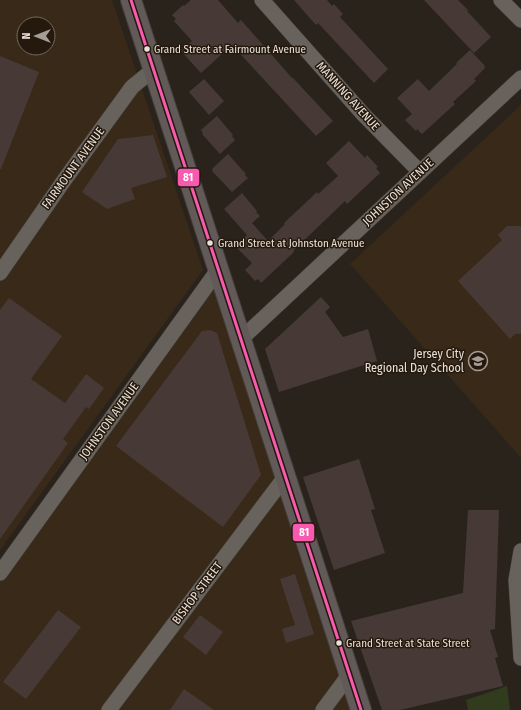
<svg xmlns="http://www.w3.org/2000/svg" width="521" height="710" font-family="'Fira Sans Condensed',sans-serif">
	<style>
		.built { fill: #392919; fill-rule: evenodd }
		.green { fill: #303c1d }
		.building { fill: #473a36 }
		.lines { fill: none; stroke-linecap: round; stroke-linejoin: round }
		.minor-casing { stroke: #443f39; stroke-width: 16 }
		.major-casing { stroke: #443f39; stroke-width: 22 }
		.minor { stroke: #68625d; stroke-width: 15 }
		.major { stroke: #615a58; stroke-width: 20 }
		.bus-1-casing { stroke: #25190d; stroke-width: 6 }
		.bus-1 { stroke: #f75aaf; stroke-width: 3 }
		.bus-dot { fill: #e9e1d8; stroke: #25190d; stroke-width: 1.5 }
		.labels { text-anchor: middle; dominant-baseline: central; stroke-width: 3; stroke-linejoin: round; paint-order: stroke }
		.bus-label { font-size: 11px; fill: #e9e1d8; stroke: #25190d; text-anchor: start }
		.street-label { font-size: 12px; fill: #e9e1d8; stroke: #25190d }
		.poi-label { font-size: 12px; fill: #e9e1d8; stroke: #25190d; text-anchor: end }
		.line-badge { stroke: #25190d; stroke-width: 1.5 }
		.badge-label { font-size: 11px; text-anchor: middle; font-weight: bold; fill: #fff }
	</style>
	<rect width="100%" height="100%" fill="#29231c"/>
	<g class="built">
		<path d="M 0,0 L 112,0 L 203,270 L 0,550 ZM 24,24 L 48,24 L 48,48 L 24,48 Z"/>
		<polygon points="521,105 521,458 350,264"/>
		<polygon points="214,284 350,710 0,710 0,580"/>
	</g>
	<polygon class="green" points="507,686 510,710 468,710 466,700"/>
	<g class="building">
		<polygon points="191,0 218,0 238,23 241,20 292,78 293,78 333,121 316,136 232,45 201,73 181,51 192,41 174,21 176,19 172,15 183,5 184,6"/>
		<polygon points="294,0 327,0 332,6 334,4 343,14 340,17 388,69 374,83 318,23 316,25"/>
		<polygon points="424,0 458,0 468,10 467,11 491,37 474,53"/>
		<polygon points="470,50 485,66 484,67 485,68 474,79 476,81 453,102 455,104 422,134 417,129 416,131 405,120 412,114 397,98 418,79 429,91 457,64 456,63"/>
		<polygon points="0,56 39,72 1,169 0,169"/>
		<polygon points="204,79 224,101 209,115 189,92"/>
		<polygon points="217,116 233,135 232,136 235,140 220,154 202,134 203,133 201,130"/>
		<polygon points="153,135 167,177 131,188 135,199 107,209 82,192 118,139"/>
		<polygon points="349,141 365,158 367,155 378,167 376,168 380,173 347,204 345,201 293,251 294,252 261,283 258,279 255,281 245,270 252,263 237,248 244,241 242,240 247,235 224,209 242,193 257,211 256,212 260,216 252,223 268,241 285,224 284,223 317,192 318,194 338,176 326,163"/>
		<polygon points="228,154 246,174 245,175 248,178 232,192 212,171 213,170 212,169"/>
		<polygon points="507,226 521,226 521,334 515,334 510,339 458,281 502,240 498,235"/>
		<polygon points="321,297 330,307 325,312 343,337 368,329 377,361 279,392 265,349"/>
		<polygon points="9,298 62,336 31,379 65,403 86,374 104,388 89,409 86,407 63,439 68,443 0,539 0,310"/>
		<polygon points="210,330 217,333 261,475 223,527 116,446 202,331"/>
		<polygon points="359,459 375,509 371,510 385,553 334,570 303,477"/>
		<polygon points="468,510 499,510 495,629 490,630 498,657 495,658 503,686 400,710 382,710 351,621 463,593"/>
		<polygon points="295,574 314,634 286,643 282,629 295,625 280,579"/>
		<polygon points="58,610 81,627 26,699 3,682"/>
		<polygon points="200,615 223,632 206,655 183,637"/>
		<polygon points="184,689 214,710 170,710"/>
	</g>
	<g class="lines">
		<g class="minor-casing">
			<g id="minor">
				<polyline points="262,0 363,114 420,172"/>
				<polyline points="501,0 521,20"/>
				<polyline points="0,273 65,179 132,87 154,69"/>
				<polyline points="241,339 521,78"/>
				<polyline points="521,551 516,580 521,658"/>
				<polyline points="0,573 218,270"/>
				<polyline points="109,710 285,477"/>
				<polyline points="323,710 349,675"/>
			</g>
		</g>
		<g class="major-casing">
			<polyline id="major" points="131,0 361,710"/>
		</g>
		<use href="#minor" class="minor"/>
		<use href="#major" class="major"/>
		<g class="bus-1-casing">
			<polyline id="bus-1" points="131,0 361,710"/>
		</g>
		<use href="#bus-1" class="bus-1"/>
	</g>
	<defs>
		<g id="school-ring" transform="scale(1)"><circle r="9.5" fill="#25190d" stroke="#a69e96" stroke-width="1.5"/><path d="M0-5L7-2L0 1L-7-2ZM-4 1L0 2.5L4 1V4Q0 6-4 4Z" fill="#a69e96"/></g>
	</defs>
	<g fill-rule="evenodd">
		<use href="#school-ring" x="478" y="361"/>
	</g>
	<g class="bus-dot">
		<circle cx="147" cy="49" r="3.5"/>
		<circle cx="210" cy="243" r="3.5"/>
		<circle cx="339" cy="643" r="3.5"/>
	</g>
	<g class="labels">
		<g class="bus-label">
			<text x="154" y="49">Grand Street at Fairmount Avenue</text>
			<text x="218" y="243">Grand Street at Johnston Avenue</text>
			<text x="346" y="643">Grand Street at State Street</text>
		</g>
		<g class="street-label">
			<text transform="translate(348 96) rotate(48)">MANNING AVENUE</text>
			<text transform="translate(73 168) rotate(-54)">FAIRMOUNT AVENUE</text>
			<text transform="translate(398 192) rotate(-43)">JOHNSTON AVENUE</text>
			<text transform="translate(109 421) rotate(-54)">JOHNSTON AVENUE</text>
			<text transform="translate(197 593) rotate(-53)">BISHOP STREET</text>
		</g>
		<g class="poi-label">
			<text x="464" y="354">Jersey City<tspan x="464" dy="14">Regional Day School</tspan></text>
		</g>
	</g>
	<g class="line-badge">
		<rect x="177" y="168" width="23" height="19" rx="4" fill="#f75aaf"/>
		<rect x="292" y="523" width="23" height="19" rx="4" fill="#f75aaf"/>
	</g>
	<g class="badge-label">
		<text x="188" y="181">81</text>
		<text x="304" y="536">81</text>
	</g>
	<g transform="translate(36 36) rotate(270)"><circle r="19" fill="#25190d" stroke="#73695e"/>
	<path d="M0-3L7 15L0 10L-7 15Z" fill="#a69e96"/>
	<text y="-6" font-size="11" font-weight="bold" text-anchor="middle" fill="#e9e1d8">N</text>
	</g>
</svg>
